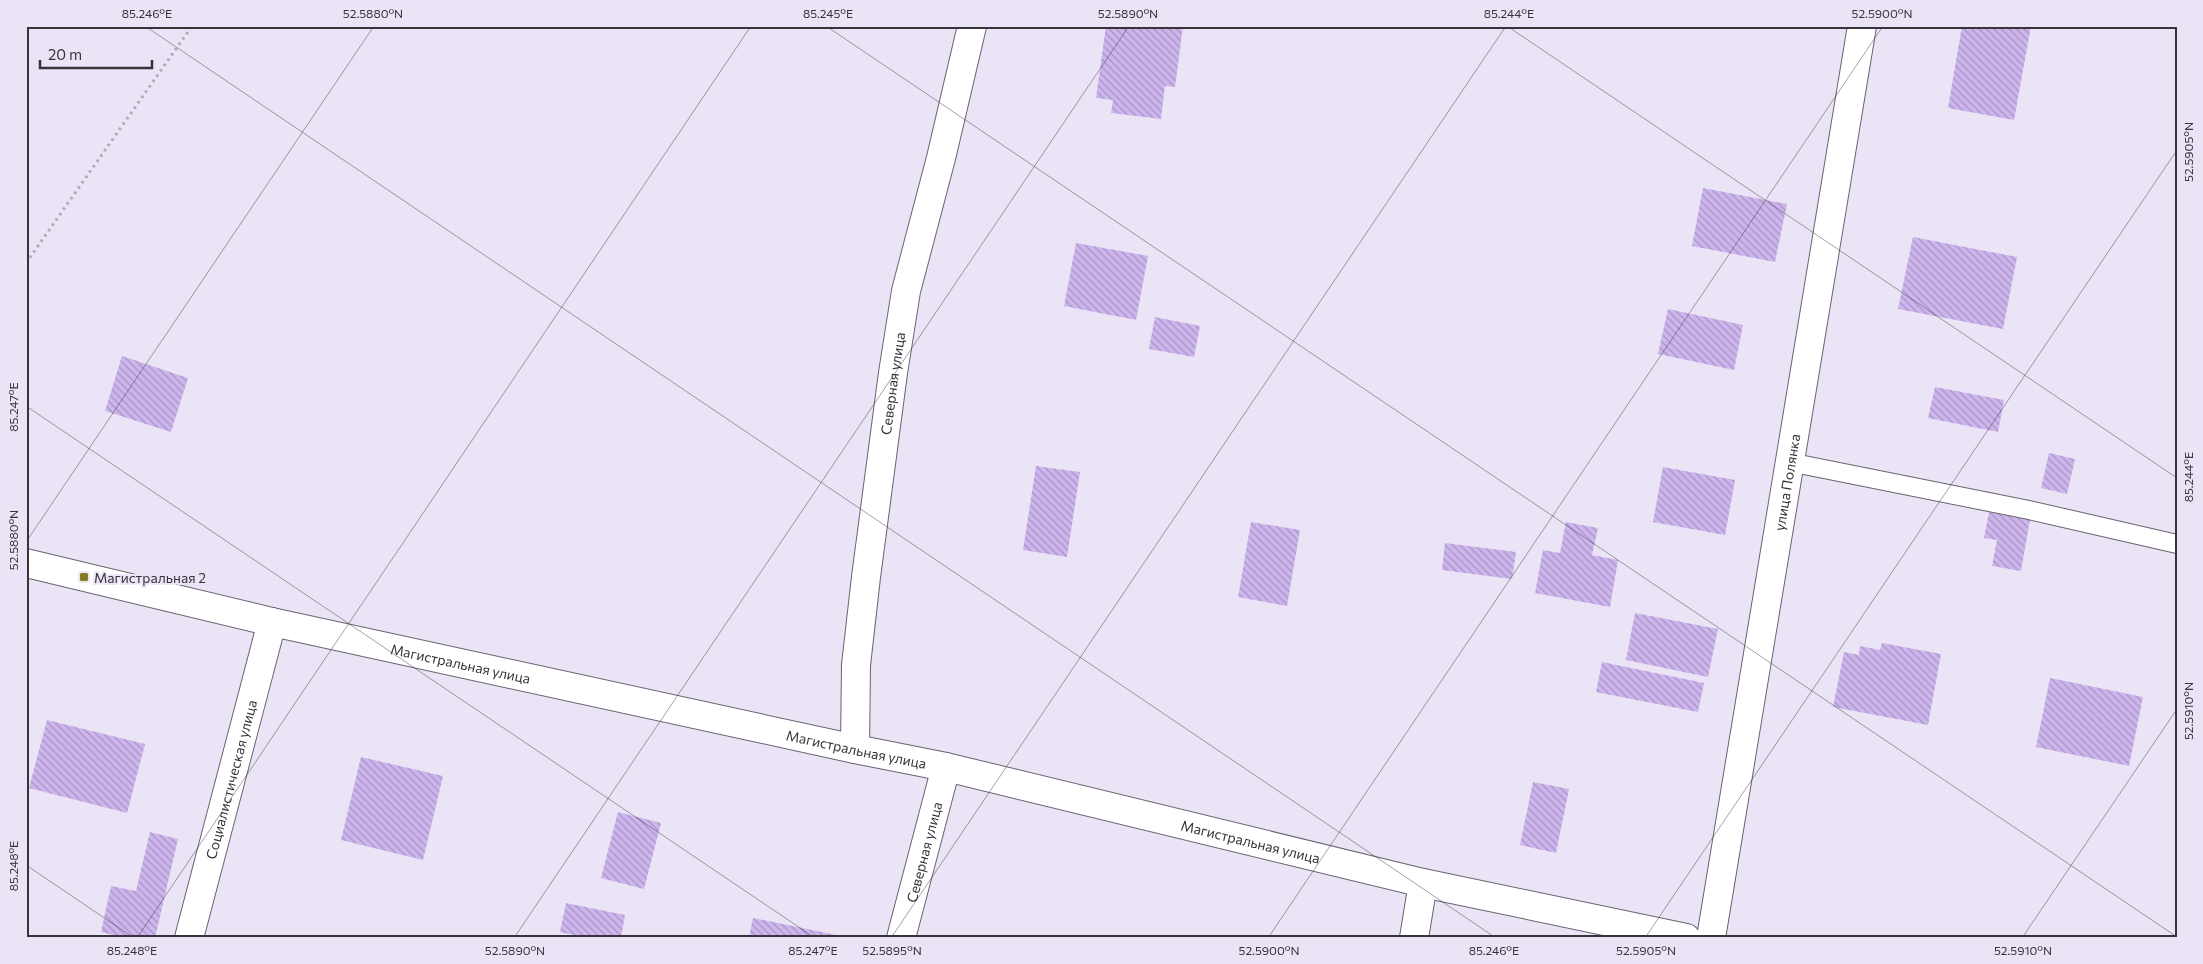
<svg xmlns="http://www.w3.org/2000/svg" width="2203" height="964" font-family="Commissioner,sans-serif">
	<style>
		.building { fill: url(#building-back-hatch) }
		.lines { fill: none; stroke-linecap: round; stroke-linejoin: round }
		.lane-casing { stroke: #696372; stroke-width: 20 }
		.street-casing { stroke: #696372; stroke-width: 30 }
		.path { stroke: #afa9b8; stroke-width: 3; stroke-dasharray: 2.5 4; stroke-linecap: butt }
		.lane { stroke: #fff; stroke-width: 18 }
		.street { stroke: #fff; stroke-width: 28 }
		.ticks { fill: none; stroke: #36333a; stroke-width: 1; stroke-opacity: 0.45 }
		.poi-dot { fill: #837b21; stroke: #ebe4f6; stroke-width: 2 }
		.labels { text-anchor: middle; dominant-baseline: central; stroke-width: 4; stroke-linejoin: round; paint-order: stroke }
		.street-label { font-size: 14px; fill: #36333a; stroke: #ebe4f6 }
		.poi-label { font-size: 14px; fill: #36333a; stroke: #ebe4f6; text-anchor: start }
		.neatline { fill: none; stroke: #36333a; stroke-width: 2 }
		.ticks-label { font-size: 12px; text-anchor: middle; fill: #36333a }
	</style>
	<defs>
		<pattern id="building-back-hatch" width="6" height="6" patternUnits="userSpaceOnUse" patternTransform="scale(1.25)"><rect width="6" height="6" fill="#cdb5ed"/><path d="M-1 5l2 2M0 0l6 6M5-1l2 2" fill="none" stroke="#a794c1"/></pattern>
	</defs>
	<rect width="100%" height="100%" fill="#ebe4f6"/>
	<g class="building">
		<polygon points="1106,26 1183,26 1175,87 1165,86 1161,119 1111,113 1113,100 1096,98"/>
		<polygon points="1962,26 2031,26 2014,120 1948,108"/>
		<polygon points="1703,188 1787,204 1775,262 1692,246"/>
		<polygon points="1913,237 2017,257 2003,329 1898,309"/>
		<polygon points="1076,243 1148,256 1136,320 1064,306"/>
		<polygon points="1668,309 1743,325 1734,370 1658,354"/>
		<polygon points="1155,317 1200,326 1194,357 1149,349"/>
		<polygon points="122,356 188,378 171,432 105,411"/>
		<polygon points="1935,387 2004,400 1998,432 1928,418"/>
		<polygon points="2049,453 2075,459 2067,494 2041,488"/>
		<polygon points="1036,466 1080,472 1067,557 1023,550"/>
		<polygon points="1663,467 1735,480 1725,535 1653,522"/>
		<polygon points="1989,512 2030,520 2021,571 1992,566 1997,540 1984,538"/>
		<polygon points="1251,522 1300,530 1287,606 1238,597"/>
		<polygon points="1566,522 1598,528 1592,555 1618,560 1610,607 1535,593 1543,550 1560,553"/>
		<polygon points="1445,543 1516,552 1512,579 1442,570"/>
		<polygon points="1635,613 1718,629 1708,677 1626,660"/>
		<polygon points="1882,643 1941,654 1928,725 1833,707 1844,652 1859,655 1860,646 1880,650"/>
		<polygon points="1602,662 1704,683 1698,712 1596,692"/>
		<polygon points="2050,678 2143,697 2129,766 2036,747"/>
		<polygon points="47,720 145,744 127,813 29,788"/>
		<polygon points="361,757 443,776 423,860 341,840"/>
		<polygon points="1533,782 1569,789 1556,853 1520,845"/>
		<polygon points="618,812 661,823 644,889 601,878"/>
		<polygon points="150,832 178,839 155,938 126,938 101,932 111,886 136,891"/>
		<polygon points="566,903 625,915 621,938 587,938 560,932"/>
		<polygon points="753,918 846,937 846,938 749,938"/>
	</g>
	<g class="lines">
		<g class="lane-casing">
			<polyline id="lane" points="1789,462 2029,510 2177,544"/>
		</g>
		<g class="street-casing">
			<g id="street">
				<path id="s1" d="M 26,563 L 272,622 L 855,749 L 946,767 L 1423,883 L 1686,938"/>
				<path id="s2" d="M 855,749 L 856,665 L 866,577 L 893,373 L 906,291 L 941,158 L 972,26"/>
				<path id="s3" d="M 189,938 L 272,622"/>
				<path id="s4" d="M 901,938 L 946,767"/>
				<polyline points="1414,938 1423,883"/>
				<path id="s5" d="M 1711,938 L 1862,26"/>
			</g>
		</g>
		<polyline class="path" points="26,263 192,26"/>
		<use href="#lane" class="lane"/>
		<use href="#street" class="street"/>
	</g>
	<path class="ticks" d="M 145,26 L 1496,938M 826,26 L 2177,937M 1507,26 L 2177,478M 26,406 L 815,938M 26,542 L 374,26M 26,865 L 134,938M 137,938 L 751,26M 514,938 L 1129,26M 891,938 L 1506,26M 1268,938 L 1883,26M 1645,938 L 2177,150M 2022,938 L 2177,709"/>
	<rect class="poi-dot" x="79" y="572" width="10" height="10" rx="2.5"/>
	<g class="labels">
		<g class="street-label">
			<text stroke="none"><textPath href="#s2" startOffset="368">Северная улица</textPath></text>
			<text stroke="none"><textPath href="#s5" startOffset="462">улица Полянка</textPath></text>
			<text stroke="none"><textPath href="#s1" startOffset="446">Магистральная улица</textPath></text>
			<text stroke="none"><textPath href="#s1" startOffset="851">Магистральная улица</textPath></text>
			<text stroke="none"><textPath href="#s3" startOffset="164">Социалистическая улица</textPath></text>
			<text stroke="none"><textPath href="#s1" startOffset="1256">Магистральная улица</textPath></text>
			<text stroke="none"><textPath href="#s4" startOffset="89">Северная улица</textPath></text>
		</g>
		<g class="poi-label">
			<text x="94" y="577">Магистральная 2</text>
		</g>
	</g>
	<rect width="2203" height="964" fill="none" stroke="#ebe4f6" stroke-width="55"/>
	<path d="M40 60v8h112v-8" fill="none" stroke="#36333a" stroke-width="2.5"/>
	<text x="48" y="60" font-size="15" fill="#36333a" stroke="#ebe4f6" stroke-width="4" paint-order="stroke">20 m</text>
	<rect x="28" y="28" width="2148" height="908" class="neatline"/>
	<g class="ticks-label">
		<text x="147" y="18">85.246°E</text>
		<text x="373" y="18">52.5880°N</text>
		<text x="828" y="18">85.245°E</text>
		<text x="1128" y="18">52.5890°N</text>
		<text x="1509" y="18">85.244°E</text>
		<text x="1882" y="18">52.5900°N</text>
		<text transform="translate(2189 152) rotate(-90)" y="4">52.5905°N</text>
		<text transform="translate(14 407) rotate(-90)" y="4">85.247°E</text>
		<text transform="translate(2189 477) rotate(-90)" y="4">85.244°E</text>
		<text transform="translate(14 540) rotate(-90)" y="4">52.5880°N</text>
		<text transform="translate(2189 711) rotate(-90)" y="4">52.5910°N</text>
		<text transform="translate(14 866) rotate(-90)" y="4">85.248°E</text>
		<text x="132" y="955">85.248°E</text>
		<text x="515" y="955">52.5890°N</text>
		<text x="813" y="955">85.247°E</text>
		<text x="892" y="955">52.5895°N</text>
		<text x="1269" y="955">52.5900°N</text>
		<text x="1494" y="955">85.246°E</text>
		<text x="1646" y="955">52.5905°N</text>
		<text x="2023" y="955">52.5910°N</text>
	</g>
</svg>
